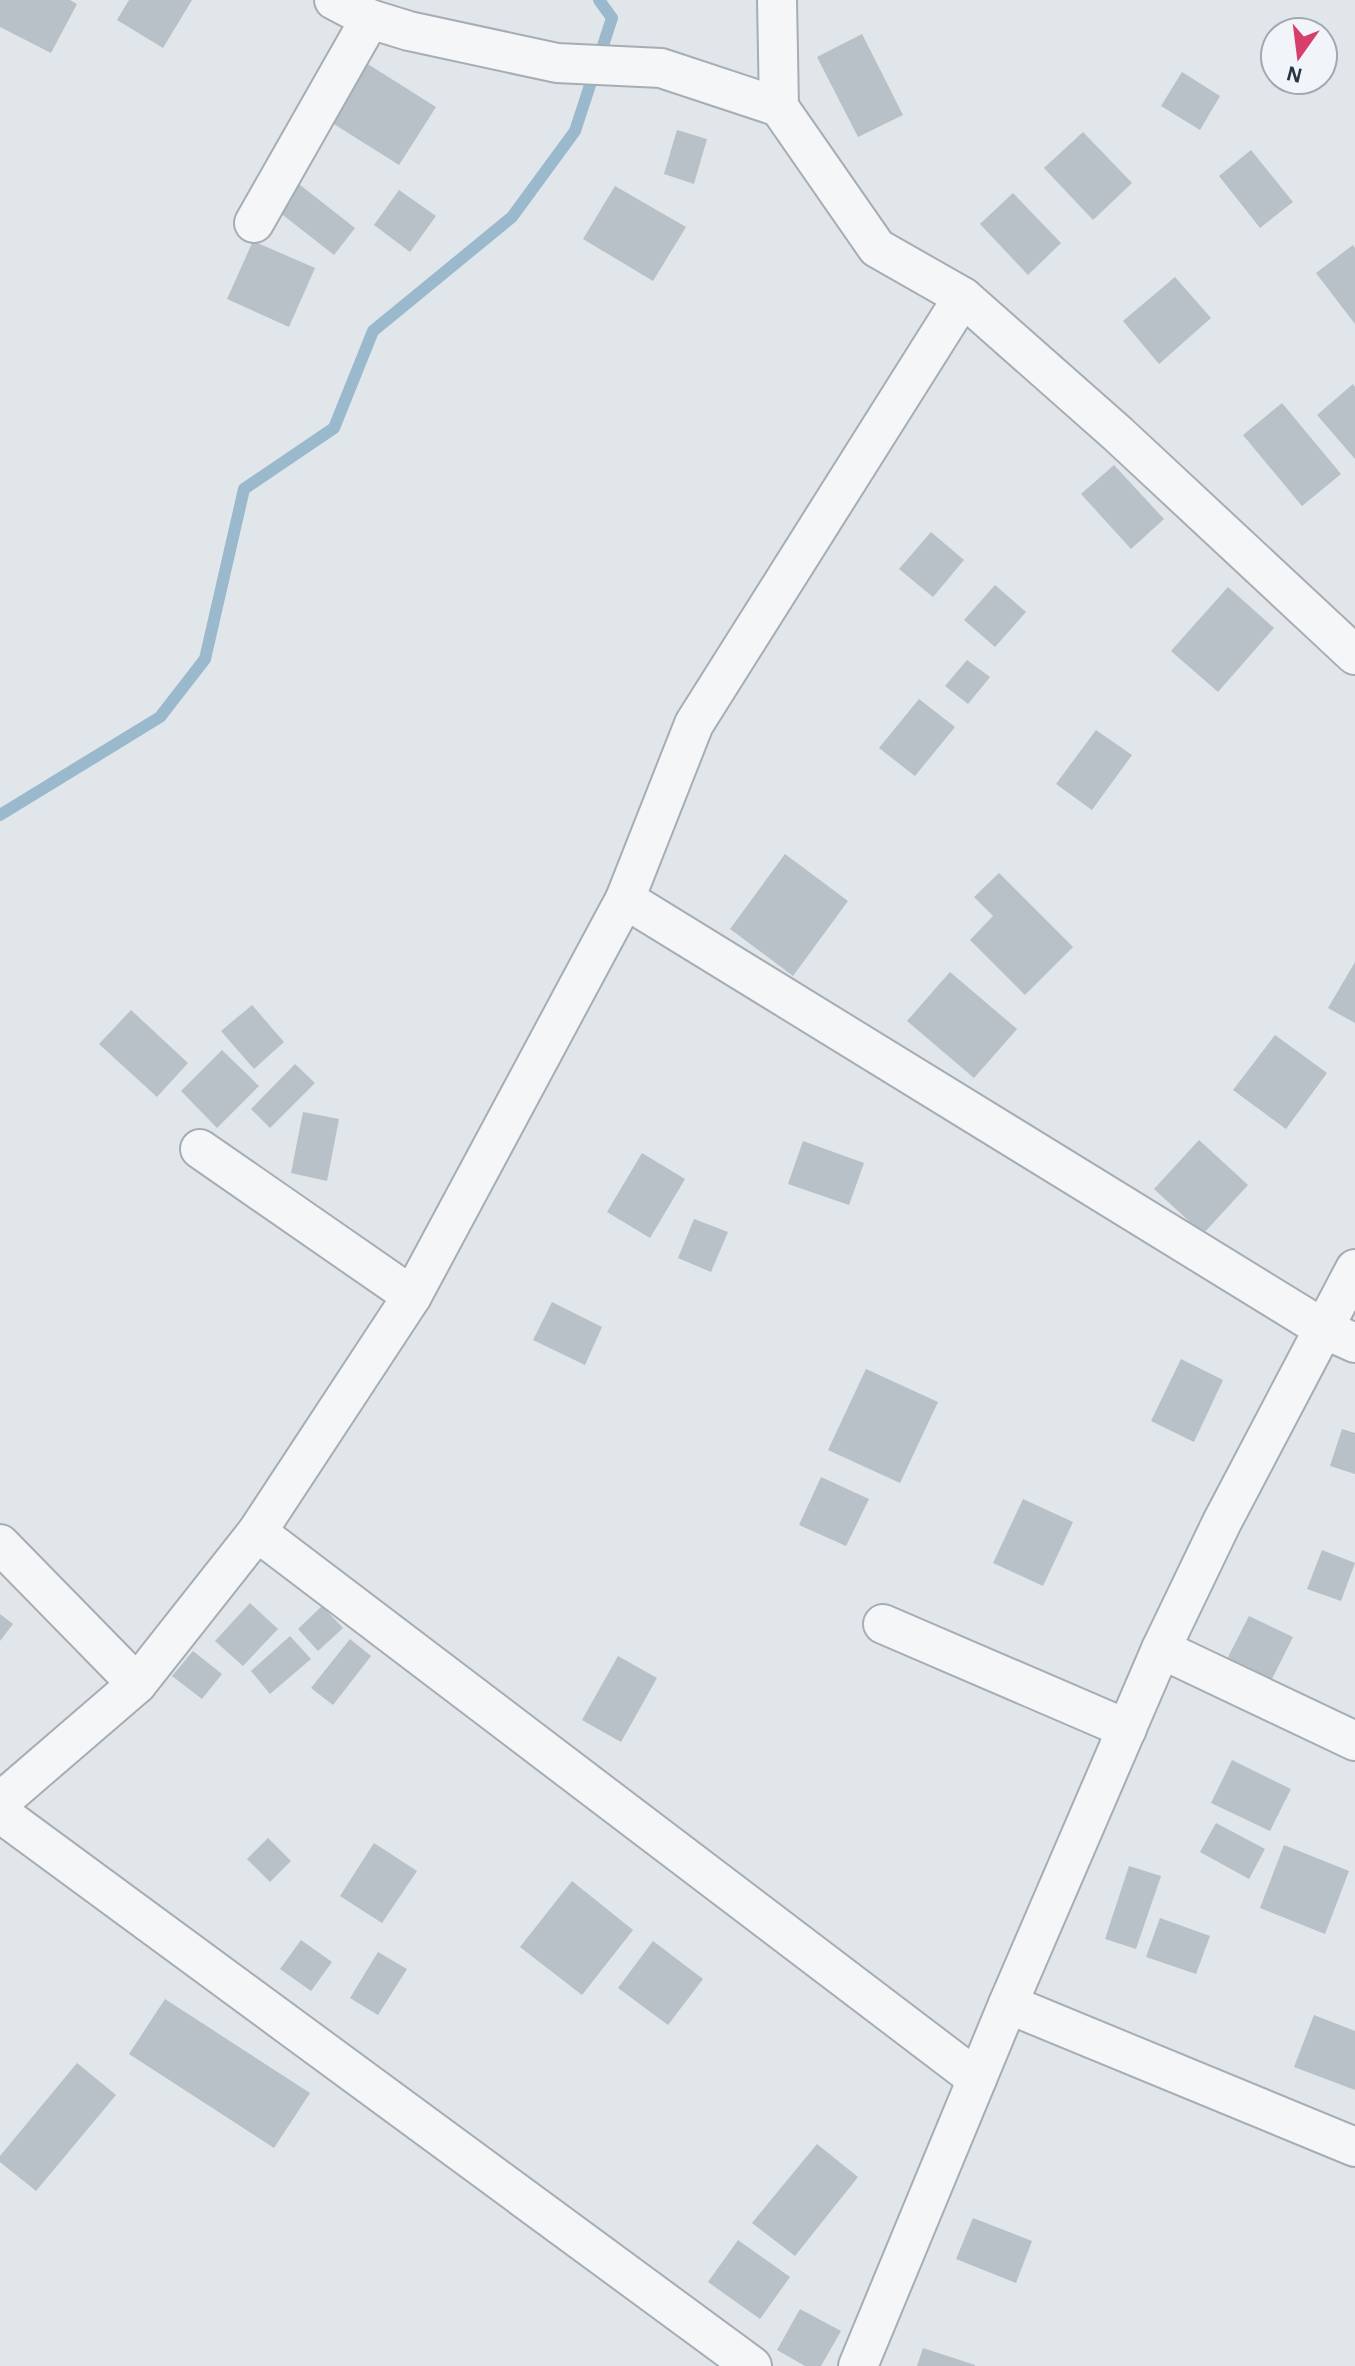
<svg xmlns="http://www.w3.org/2000/svg" width="1355" height="2366" font-family="'Alegreya Sans',sans-serif">
	<style>
		.lines { fill: none; stroke-linecap: round; stroke-linejoin: round }
		.stream { stroke: #9ab9cc; stroke-width: 12 }
		.building { fill: #b8c0c8 }
		.street-casing { stroke: #a6adb5; stroke-width: 42 }
		.street { stroke: #f4f6f8; stroke-width: 38 }
	</style>
	<rect width="100%" height="100%" fill="#e1e6ea"/>
	<g class="lines">
		<polyline class="stream" points="0,815 160,717 205,659 244,489 334,428 373,331 512,217 575,131 612,18 599,0"/>
	</g>
	<g class="building">
		<polygon points="0,0 70,0 77,4 51,53 0,27"/>
		<polygon points="129,0 192,0 163,48 117,20"/>
		<polygon points="862,34 903,115 858,137 817,57"/>
		<polygon points="363,61 436,107 399,165 326,119"/>
		<polygon points="1182,72 1220,96 1200,130 1161,106"/>
		<polygon points="677,130 707,139 694,184 664,174"/>
		<polygon points="1083,132 1132,183 1093,220 1044,168"/>
		<polygon points="1251,150 1293,202 1260,228 1219,176"/>
		<polygon points="295,181 355,228 334,255 274,208"/>
		<polygon points="615,186 686,227 653,281 583,239"/>
		<polygon points="399,190 436,216 410,252 374,225"/>
		<polygon points="1013,193 1061,243 1028,275 980,224"/>
		<polygon points="253,241 315,268 289,327 227,299"/>
		<polygon points="1353,245 1355,248 1355,324 1316,273"/>
		<polygon points="1175,277 1211,318 1159,364 1123,321"/>
		<polygon points="1353,384 1355,387 1355,459 1317,415"/>
		<polygon points="1282,403 1341,474 1302,506 1243,435"/>
		<polygon points="1114,465 1164,519 1131,549 1081,494"/>
		<polygon points="931,532 964,560 933,597 899,569"/>
		<polygon points="995,585 1026,612 995,647 964,620"/>
		<polygon points="1228,587 1274,628 1218,692 1171,651"/>
		<polygon points="967,660 990,677 968,704 945,686"/>
		<polygon points="919,699 955,727 915,776 879,748"/>
		<polygon points="1096,730 1132,755 1092,810 1056,784"/>
		<polygon points="785,854 848,901 793,976 730,929"/>
		<polygon points="999,873 1073,947 1025,995 970,940 993,916 974,897"/>
		<polygon points="1355,962 1355,1023 1328,1008"/>
		<polygon points="950,972 1017,1029 974,1078 907,1021"/>
		<polygon points="252,1005 284,1042 254,1069 221,1031"/>
		<polygon points="131,1010 188,1063 157,1097 99,1044"/>
		<polygon points="1275,1035 1327,1073 1286,1129 1233,1090"/>
		<polygon points="222,1050 259,1086 217,1128 181,1091"/>
		<polygon points="295,1064 315,1083 270,1128 251,1109"/>
		<polygon points="303,1112 339,1119 327,1181 291,1173"/>
		<polygon points="1199,1140 1248,1185 1203,1234 1154,1189"/>
		<polygon points="803,1141 864,1163 849,1205 788,1184"/>
		<polygon points="642,1153 685,1179 650,1238 607,1212"/>
		<polygon points="694,1219 728,1232 711,1272 678,1258"/>
		<polygon points="552,1302 602,1327 585,1365 533,1340"/>
		<polygon points="1181,1359 1223,1380 1194,1442 1151,1421"/>
		<polygon points="866,1369 938,1402 900,1483 828,1450"/>
		<polygon points="1342,1429 1355,1433 1355,1474 1330,1466"/>
		<polygon points="821,1477 869,1499 846,1546 799,1525"/>
		<polygon points="1023,1499 1073,1522 1043,1586 993,1563"/>
		<polygon points="1322,1550 1355,1563 1341,1601 1307,1589"/>
		<polygon points="250,1603 278,1629 243,1666 215,1641"/>
		<polygon points="322,1606 343,1628 318,1651 298,1629"/>
		<polygon points="0,1614 13,1624 0,1641"/>
		<polygon points="1249,1616 1293,1637 1270,1683 1226,1661"/>
		<polygon points="290,1636 311,1659 270,1694 251,1671"/>
		<polygon points="350,1639 371,1656 333,1705 311,1688"/>
		<polygon points="193,1651 222,1674 202,1699 172,1676"/>
		<polygon points="618,1656 657,1678 621,1742 582,1720"/>
		<polygon points="1232,1760 1291,1789 1270,1831 1211,1803"/>
		<polygon points="1216,1823 1265,1849 1249,1879 1200,1852"/>
		<polygon points="268,1838 291,1861 270,1882 247,1859"/>
		<polygon points="374,1843 417,1871 382,1923 340,1896"/>
		<polygon points="1284,1845 1349,1871 1325,1934 1260,1908"/>
		<polygon points="1129,1866 1161,1876 1136,1949 1105,1939"/>
		<polygon points="572,1881 633,1930 582,1995 520,1947"/>
		<polygon points="1160,1918 1210,1936 1196,1974 1146,1957"/>
		<polygon points="301,1940 332,1962 311,1991 280,1969"/>
		<polygon points="653,1941 703,1979 668,2025 618,1988"/>
		<polygon points="378,1952 407,1969 378,2015 350,1998"/>
		<polygon points="165,1999 310,2093 274,2148 129,2054"/>
		<polygon points="1314,2015 1355,2031 1355,2090 1294,2067"/>
		<polygon points="77,2063 116,2095 36,2191 0,2162 0,2156"/>
		<polygon points="817,2144 858,2177 795,2256 752,2223"/>
		<polygon points="973,2218 1032,2241 1016,2283 956,2259"/>
		<polygon points="738,2240 790,2277 760,2319 708,2282"/>
		<polygon points="800,2309 841,2331 821,2366 805,2366 777,2350"/>
		<polygon points="923,2348 975,2365 975,2366 917,2366"/>
	</g>
	<g class="lines">
		<g class="street-casing">
			<g id="street">
				<polyline points="334,0 370,19 409,31 557,63 661,68 779,107"/>
				<polyline points="777,0 779,107 877,248 963,297 1118,434 1355,655"/>
				<polyline points="254,223 370,19"/>
				<polyline points="625,899 1324,1329 1355,1343"/>
				<polyline points="200,1149 412,1296 625,899 694,724 963,297"/>
				<polyline points="257,1532 412,1296"/>
				<polyline points="0,1544 137,1684"/>
				<polyline points="883,1624 1127,1729"/>
				<polyline points="1161,1649 1355,1741"/>
				<polyline points="0,1802 137,1684 257,1532 977,2079"/>
				<polyline points="0,1813 752,2366"/>
				<polyline points="1008,2004 1355,2147"/>
				<polyline points="858,2366 1008,2004 1161,1649 1222,1522 1355,1269"/>
			</g>
		</g>
		<use href="#street" class="street"/>
	</g>
	<g transform="translate(1299 56) rotate(194)"><circle r="38" fill="#f1f4f8" stroke="#a1a8b0" stroke-width="2"/>
	<path d="M0-6L14 30L0 20L-14 30Z" fill="#d63f69"/>
	<text y="-12" font-size="22" font-weight="bold" text-anchor="middle" fill="#283543">N</text>
	</g>
</svg>
